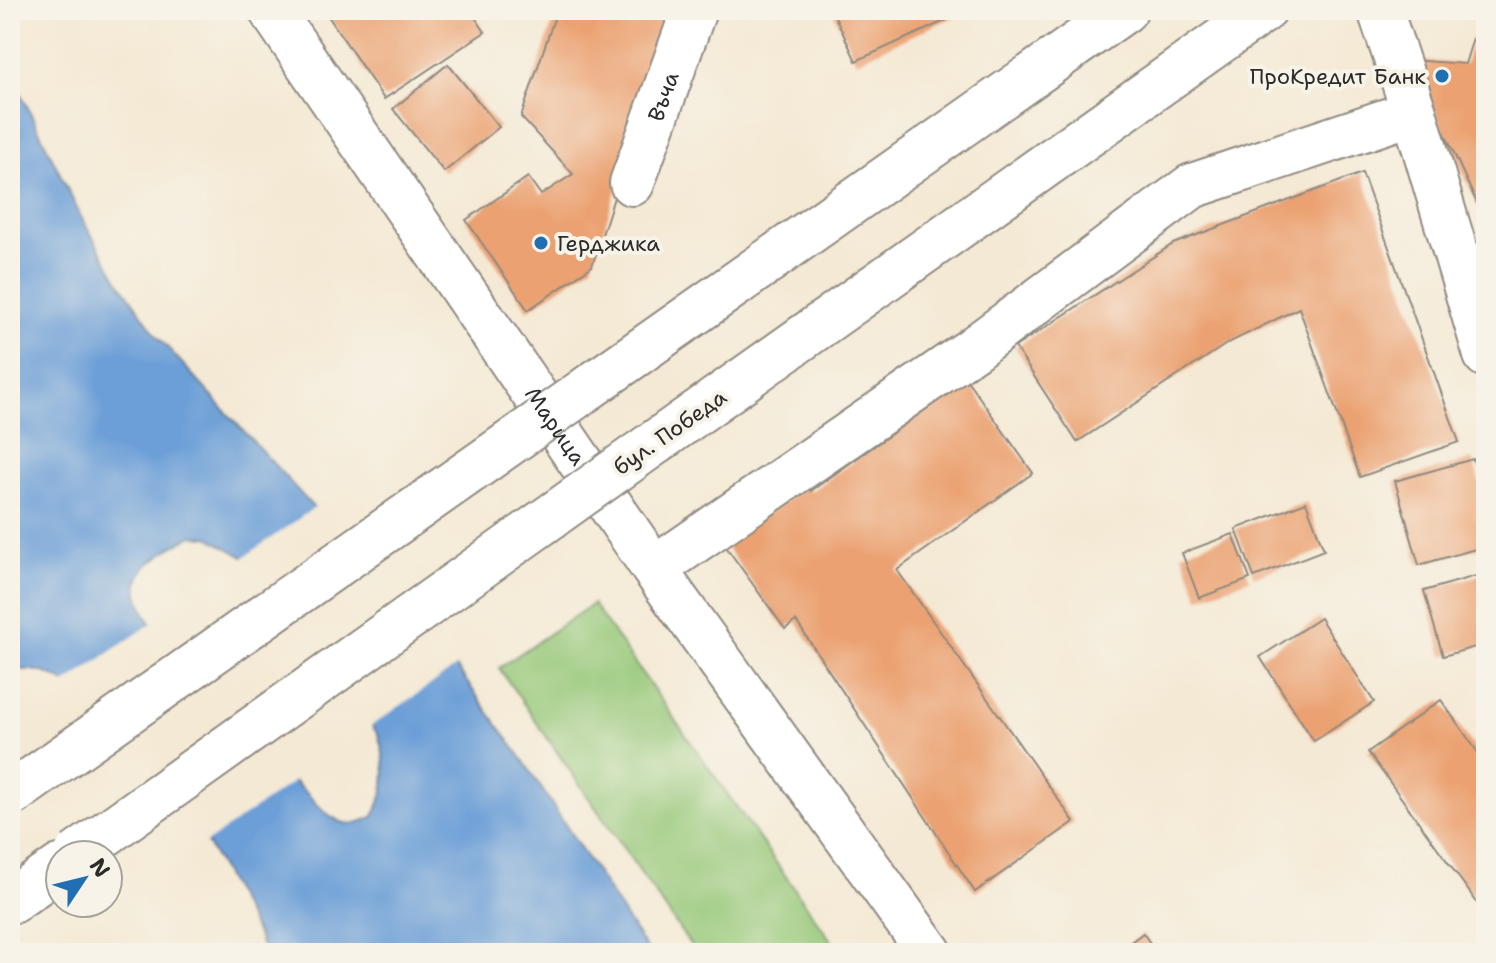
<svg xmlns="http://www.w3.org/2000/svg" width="1496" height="963" font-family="'Shantell Sans',sans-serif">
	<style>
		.green { fill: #96c879; stroke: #607a52; stroke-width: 2 }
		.water { fill: #6c9fd7; stroke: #4c6581; stroke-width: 2; fill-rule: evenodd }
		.pier { fill: #f4e9d4 }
		.building { fill: #eba171 }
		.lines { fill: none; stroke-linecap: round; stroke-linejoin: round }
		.minor-casing { stroke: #908a80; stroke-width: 48 }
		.major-casing { stroke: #908a80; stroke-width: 48 }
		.minor { stroke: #fff; stroke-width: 44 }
		.major { stroke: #fff; stroke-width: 44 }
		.major-bridge-casing { stroke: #908a80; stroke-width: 48; stroke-linecap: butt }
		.major-bridge { stroke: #fff; stroke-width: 44 }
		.poi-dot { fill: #1f6fb2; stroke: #f7f3e8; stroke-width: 3 }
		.labels { text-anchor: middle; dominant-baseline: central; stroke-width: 8; stroke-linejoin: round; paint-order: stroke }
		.poi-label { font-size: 22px; fill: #2b2b2b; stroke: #f7f3e8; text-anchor: end }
		.street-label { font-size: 22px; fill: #2b2b2b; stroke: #f7f3e8 }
	</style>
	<rect width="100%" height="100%" fill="#f7f3e8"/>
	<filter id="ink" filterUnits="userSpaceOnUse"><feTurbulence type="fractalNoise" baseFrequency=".0125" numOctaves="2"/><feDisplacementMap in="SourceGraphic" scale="16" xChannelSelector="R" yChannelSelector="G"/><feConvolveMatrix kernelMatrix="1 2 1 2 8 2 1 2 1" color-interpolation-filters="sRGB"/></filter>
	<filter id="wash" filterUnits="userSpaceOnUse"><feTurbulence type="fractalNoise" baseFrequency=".006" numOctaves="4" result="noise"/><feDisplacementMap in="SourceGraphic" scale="32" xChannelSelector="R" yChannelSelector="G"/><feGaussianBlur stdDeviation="1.8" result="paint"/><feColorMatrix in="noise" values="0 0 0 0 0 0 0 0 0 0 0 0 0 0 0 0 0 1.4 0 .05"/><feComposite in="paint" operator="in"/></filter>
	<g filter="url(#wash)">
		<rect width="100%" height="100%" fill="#f4e9d4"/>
		<polygon class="green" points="593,604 840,953 696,953 499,668"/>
		<path class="water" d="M 10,71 L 81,217 L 117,278 L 157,336 L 446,653 L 523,760 L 649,953 L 264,953 L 258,936 L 205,839 L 78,691 C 55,675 39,666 10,671 ZM 192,536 L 208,537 L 245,558 L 378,734 C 387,762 389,791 373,817 C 361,822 351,827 339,821 C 324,814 314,800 302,789 C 268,757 237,723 205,688 C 185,665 163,643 147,617 C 142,608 136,593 138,582 C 141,564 177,543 192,536 Z"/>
		<g class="pier">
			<polygon points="318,505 459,665 368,728 240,560"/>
			<polygon points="155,621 214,694 297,779 203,845 76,694 63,685"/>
			<polygon points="10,876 59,946 49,953 10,953"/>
		</g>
		<g id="blocks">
			<g class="building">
				<polygon points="324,10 470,10 485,32 384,99"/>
				<polygon points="557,10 674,10 592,266 528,310 466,220 528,177 541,195 573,174 521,117"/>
				<polygon points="832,10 969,10 856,61"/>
				<polygon points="1474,35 1486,39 1486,223 1411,60 1465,64"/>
				<polygon points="448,64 499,127 444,172 393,109"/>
				<polygon points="1362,173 1459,442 1360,477 1299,308 1228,343 1077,442 1015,347 1173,244"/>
				<polygon points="967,380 1033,473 897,570 1074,822 975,892 796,621 785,629 724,544 807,486 811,491"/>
				<polygon points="1473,459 1486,504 1486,546 1419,565 1395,481"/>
				<polygon points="1306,502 1324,550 1254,577 1236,529"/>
				<polygon points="1233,534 1250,579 1199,598 1182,553"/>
				<polygon points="1486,573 1486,644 1443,656 1424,591"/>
				<polygon points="1320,618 1374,702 1314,741 1260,657"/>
				<polygon points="1441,700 1486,764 1486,915 1368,752"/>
				<polygon points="1143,933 1157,953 1116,953"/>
			</g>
		</g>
	</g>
	<g filter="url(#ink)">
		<use href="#blocks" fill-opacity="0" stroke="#908a80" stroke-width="2"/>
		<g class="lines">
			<g class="minor-casing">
				<g id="minor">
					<path id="s1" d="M 271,10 L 654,569 L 930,953"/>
					<polyline points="1380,10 1414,112 1486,355"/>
					<path id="s2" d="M 632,183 L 694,10"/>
					<polyline points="654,569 973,349 1192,186 1414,112"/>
				</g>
			</g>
			<g class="major-casing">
				<g id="major">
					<polyline points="588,388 1125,10"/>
					<polyline points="636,456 1264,10"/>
					<polyline points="10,902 60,867"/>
				</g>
			</g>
			<use href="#minor" class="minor"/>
			<use href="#major" class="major"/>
			<g class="major-bridge-casing">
				<g id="major-bridge">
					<polyline points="10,795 588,388"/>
					<polyline points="76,855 636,456"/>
				</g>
			</g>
			<use href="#major-bridge" class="major-bridge"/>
		</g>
	</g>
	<g class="poi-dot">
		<circle cx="1442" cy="76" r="8"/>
		<circle cx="541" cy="243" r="8"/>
	</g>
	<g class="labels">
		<g class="poi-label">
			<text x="1426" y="76">ПроКредит Банк</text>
			<text x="557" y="243" text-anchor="start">Герджика</text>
		</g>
		<g class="street-label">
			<text stroke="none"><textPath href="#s2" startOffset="92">Въча</textPath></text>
			<text stroke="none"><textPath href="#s1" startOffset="504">Марица</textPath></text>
			<text transform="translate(670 432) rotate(-35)">бул. Победа</text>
		</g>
	</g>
	<rect width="1496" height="963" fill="none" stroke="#f7f3e8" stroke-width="40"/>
	<g transform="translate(84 879) rotate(55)"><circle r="38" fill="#f7f3e8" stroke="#a5a39c" stroke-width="2"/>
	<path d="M0-6L14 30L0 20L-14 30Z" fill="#1f6fb2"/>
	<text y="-12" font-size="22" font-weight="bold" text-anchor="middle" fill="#2b2b2b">N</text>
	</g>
</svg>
